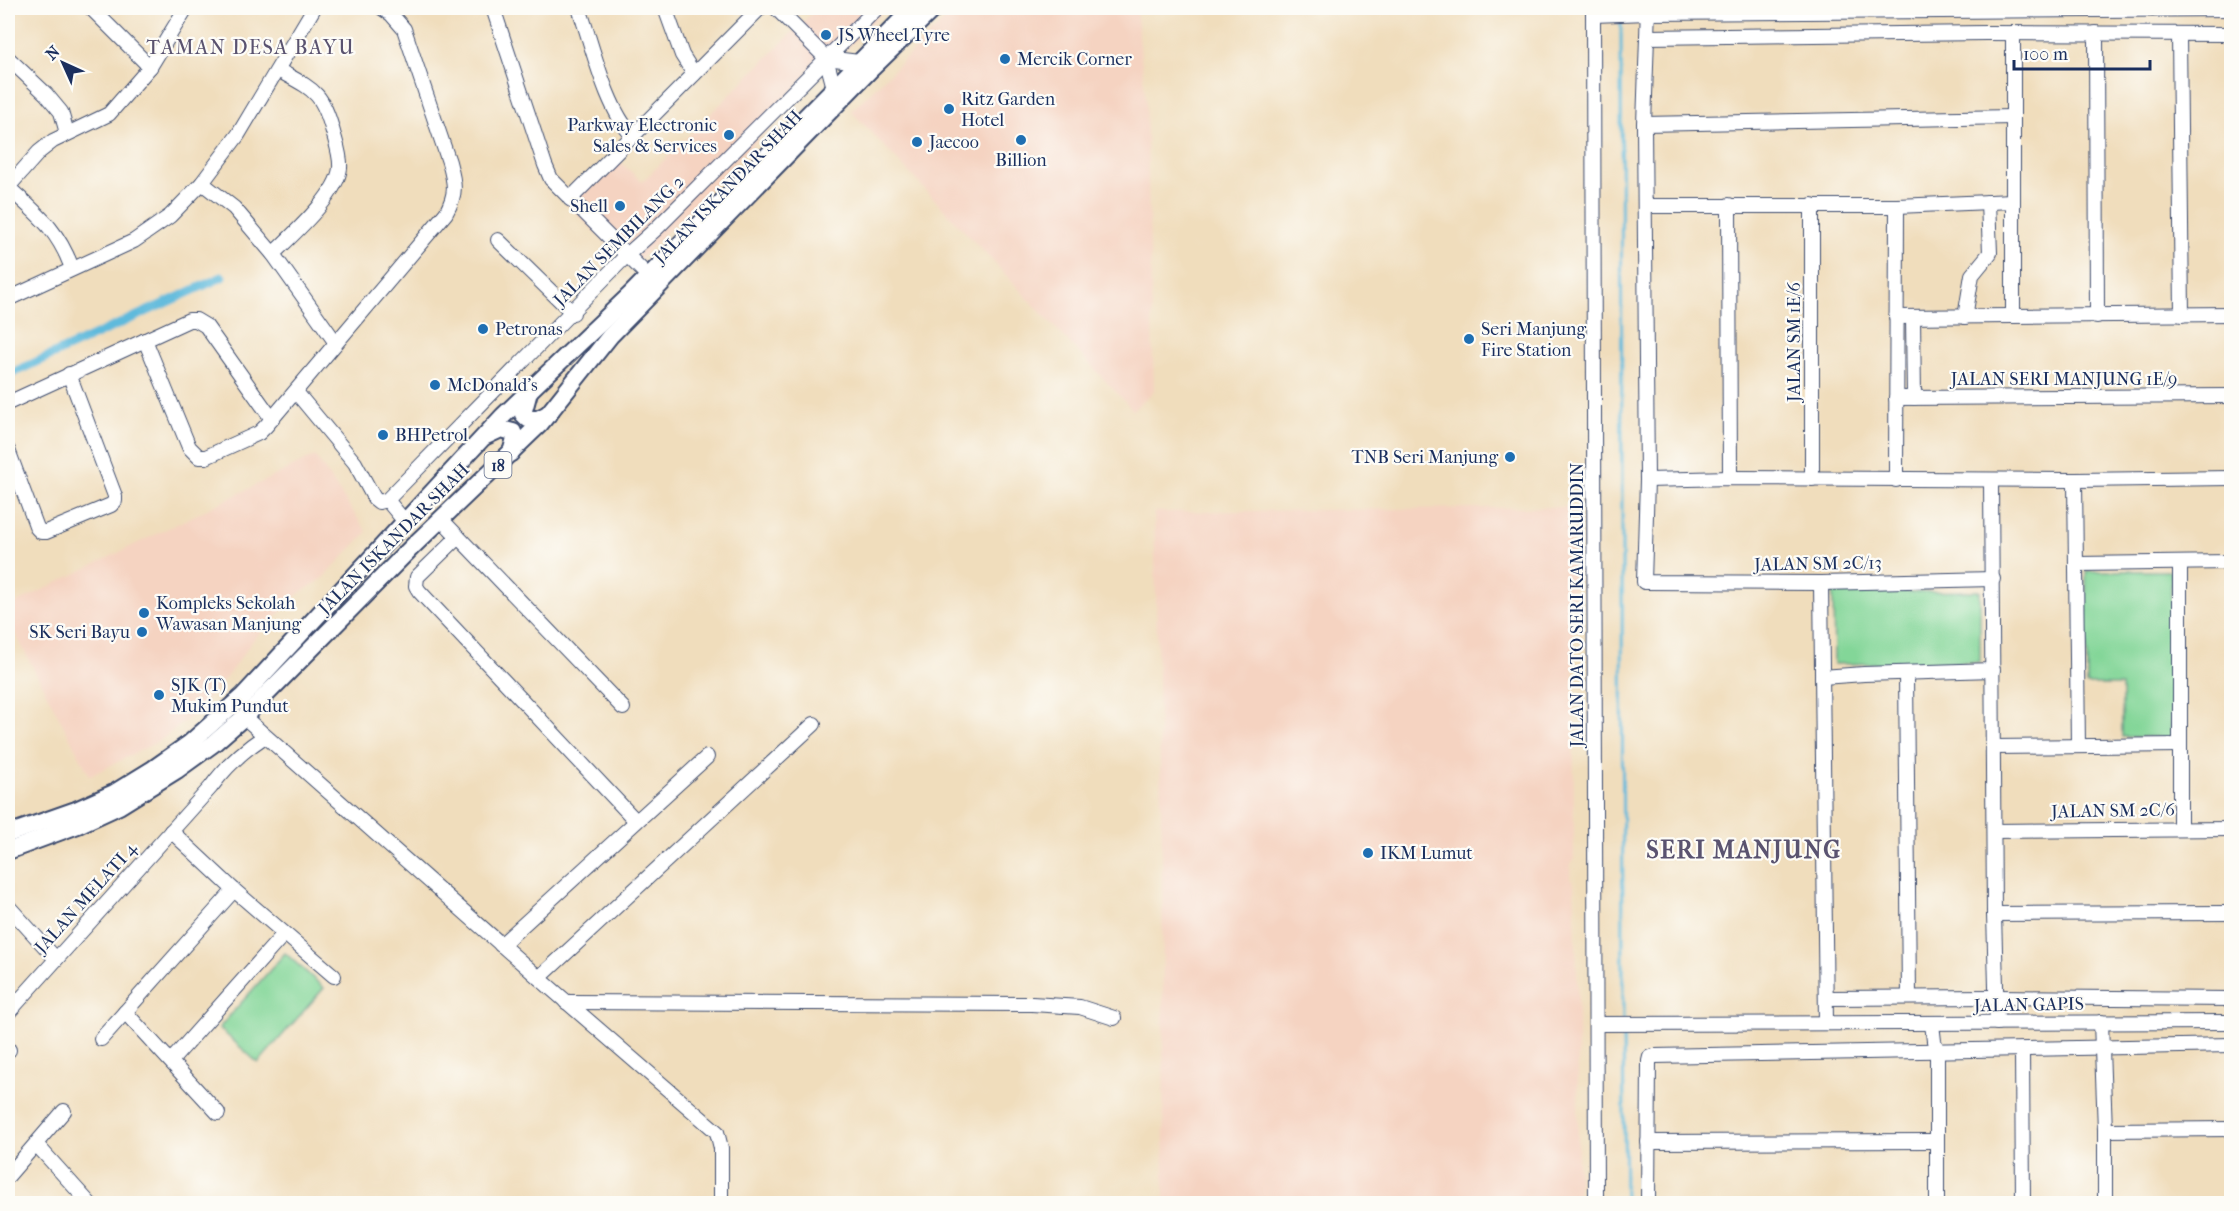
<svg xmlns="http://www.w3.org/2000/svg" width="2239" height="1211" font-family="'IM FELL French Canon',serif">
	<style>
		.built { fill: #f5d3c1 }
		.green { fill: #83d698; stroke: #4f827b; stroke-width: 1.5 }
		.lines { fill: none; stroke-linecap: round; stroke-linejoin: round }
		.stream { stroke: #5ebadc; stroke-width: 3 }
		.canal { stroke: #5ebadc; stroke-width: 9 }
		.minor-casing { stroke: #3b496c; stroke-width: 16 }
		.major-casing { stroke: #3b496c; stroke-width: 20 }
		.minor { stroke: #fff; stroke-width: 14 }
		.major { stroke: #fff; stroke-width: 16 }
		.poi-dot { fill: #1f6fb2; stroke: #fdfcf7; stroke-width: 2 }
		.labels { text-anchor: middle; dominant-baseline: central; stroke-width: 4.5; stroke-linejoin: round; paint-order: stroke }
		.shield { fill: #fdfcf7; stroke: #5f6c8c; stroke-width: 1.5 }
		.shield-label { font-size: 16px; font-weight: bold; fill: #1b2f5e }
		.poi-label { font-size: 18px; fill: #1b2f5e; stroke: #fdfcf7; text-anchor: start }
		.street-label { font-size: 18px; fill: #1b2f5e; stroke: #fdfcf7 }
		.neighbourhood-label { font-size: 20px; letter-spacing: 1.5px; fill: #5a5370; stroke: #fdfcf7 }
		.district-label { font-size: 24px; font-weight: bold; letter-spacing: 1.5px; fill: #5a5370; stroke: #fdfcf7 }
	</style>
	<rect width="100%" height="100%" fill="#fdfcf7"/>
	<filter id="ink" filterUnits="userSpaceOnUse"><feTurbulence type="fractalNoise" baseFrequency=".0167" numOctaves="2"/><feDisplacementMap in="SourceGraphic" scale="12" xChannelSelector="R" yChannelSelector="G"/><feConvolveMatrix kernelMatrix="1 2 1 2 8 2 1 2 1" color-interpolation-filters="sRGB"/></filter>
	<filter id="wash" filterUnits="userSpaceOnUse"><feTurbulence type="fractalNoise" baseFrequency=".008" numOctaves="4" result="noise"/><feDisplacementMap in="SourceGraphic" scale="24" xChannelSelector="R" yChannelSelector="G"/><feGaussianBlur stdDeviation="1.35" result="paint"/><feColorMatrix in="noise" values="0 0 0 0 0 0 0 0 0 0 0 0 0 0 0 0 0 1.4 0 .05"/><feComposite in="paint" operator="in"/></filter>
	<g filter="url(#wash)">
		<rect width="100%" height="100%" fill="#f0ddbc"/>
		<g class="built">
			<polygon points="817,8 887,8 631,268 567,204 616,158 642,182"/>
			<polygon points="957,8 1136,8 1146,103 1154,391 1133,410 851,111"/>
			<polygon points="315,456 367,532 321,580 298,594 254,639 228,675 194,714 161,740 90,776 8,620 8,607"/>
			<polygon points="1573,507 1574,859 1571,864 1570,878 1574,883 1578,1002 1578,1203 1164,1203 1162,848 1154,512"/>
		</g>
		<g class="green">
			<polygon points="2086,571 2171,571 2171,737 2122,737 2122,685 2087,685"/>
			<polygon points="1980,591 1980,662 1834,664 1833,593"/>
			<polygon points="285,953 324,988 258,1063 219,1028"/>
		</g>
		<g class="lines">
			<g class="stream">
				<polyline points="1621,18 1623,1020"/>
				<polyline points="1623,1029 1625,1204"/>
			</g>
			<polyline class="canal" points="8,375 222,277"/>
		</g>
	</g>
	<g filter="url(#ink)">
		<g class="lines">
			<g class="minor-casing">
				<g id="minor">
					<polyline points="91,8 150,67"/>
					<polyline points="493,8 545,165 551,179 648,276"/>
					<path d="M 579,8 C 592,44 606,109 633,136"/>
					<polyline points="665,8 682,55 694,74"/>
					<polyline points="776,8 826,58 834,88"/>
					<polyline points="1593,8 1596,1204"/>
					<polyline points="1648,8 1644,124 1647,480 1644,582 1821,583 1993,579"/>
					<polyline points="1593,15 1648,13 2232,9"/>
					<polyline points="2013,33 2013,316"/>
					<polyline points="2096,33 2097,316"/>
					<polyline points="2179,34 2182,315"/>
					<polyline points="1647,37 1986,33 2232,34"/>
					<polyline points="8,58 46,94 61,112 67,133"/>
					<polyline points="826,58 859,62"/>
					<polyline points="1644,124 2013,117"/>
					<polyline points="202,183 234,208 273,254 336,343"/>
					<polyline points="8,187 39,152 53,141 109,114 150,67 186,8"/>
					<path d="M 8,187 C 38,215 57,228 72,268"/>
					<polyline points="570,199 760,8"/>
					<polyline points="1729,205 1730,478"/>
					<polyline points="1812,205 1812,479"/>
					<polyline points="1646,206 1897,206 2013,201"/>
					<polyline points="498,240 573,313"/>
					<path d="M 273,254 C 292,235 337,196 340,168 C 341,156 336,143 333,132 C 322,91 314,90 278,70"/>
					<polyline points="8,299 134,241 170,216 202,183 238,135 314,8"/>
					<polyline points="1896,317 2232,314"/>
					<polyline points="1913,317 1914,398"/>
					<polyline points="1965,317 1972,275 1990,253 1988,202"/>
					<path d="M 145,340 L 189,447 L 199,457 L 206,457 L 259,433 L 266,426 L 446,213 C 457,193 455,184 449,162 L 404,29 L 391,14 L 382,8"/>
					<polyline points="296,392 355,463 374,498 379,502 387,500 627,255 657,228 877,8"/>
					<polyline points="1896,398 2232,396"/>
					<polyline points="8,403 189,320 196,320 206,326 272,419"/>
					<polyline points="8,450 37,528 41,532 46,532 111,505 115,501 115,496 69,374"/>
					<polyline points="1647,480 1730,478 2075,480 2232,478"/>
					<polyline points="1896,480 1897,206"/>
					<polyline points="1991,480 1994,914 1997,1023"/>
					<polyline points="2075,480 2078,746"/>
					<polyline points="387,500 406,523"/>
					<polyline points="441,519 623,708"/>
					<polyline points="458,537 417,577 416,586 419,591 636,821"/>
					<polyline points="2077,564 2232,562"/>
					<polyline points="1821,583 1826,1023"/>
					<polyline points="1906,673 1909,997"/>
					<polyline points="1822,677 1864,674 1993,670"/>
					<polyline points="244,717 539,978 717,1132 721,1148 721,1204"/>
					<polyline points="1994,747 2180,745"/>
					<polyline points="2180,828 2180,563"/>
					<polyline points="171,831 234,890 334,976"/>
					<polyline points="1994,831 2232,829"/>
					<polyline points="8,906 56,959"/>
					<polyline points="1994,914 2232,913"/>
					<polyline points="501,945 707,757"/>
					<polyline points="539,978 814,724"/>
					<polyline points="1826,998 1996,997 2232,999"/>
					<polyline points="566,1002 1032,1004 1080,1007 1114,1018"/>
					<polyline points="125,1012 218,1113"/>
					<path d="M 8,1013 L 211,787 C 226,766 244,750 265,736"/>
					<polyline points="2101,1022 2105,1130 2105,1204"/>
					<polyline points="1596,1024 2232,1022"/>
					<polyline points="1932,1024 1934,1041 1937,1050 1937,1204"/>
					<polyline points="101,1039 234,890"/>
					<polyline points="8,1050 9,1050"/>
					<polyline points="2022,1050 2023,1204"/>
					<polyline points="171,1061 284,934"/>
					<polyline points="2105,1130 2232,1129"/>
					<polyline points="1648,1142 1937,1141"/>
					<polyline points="36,1144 90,1204"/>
					<polyline points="8,1176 64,1111"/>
					<polyline points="1648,1204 1649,1061 1650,1057 1654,1056 2232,1045"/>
				</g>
			</g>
			<g class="major-casing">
				<g id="major">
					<polyline points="529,392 523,414 528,419 538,419 550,413"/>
					<polyline points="486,436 501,429 513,432 515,438 511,453"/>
					<polyline points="8,834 76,810 114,793 153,769 190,743 243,696 503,416 630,295 913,8"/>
					<polyline points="8,851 78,825 119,806 177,770 213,744 244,717 413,546 540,424 610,336 872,68 934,8"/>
				</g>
			</g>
			<use href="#minor" class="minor"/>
			<use href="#major" class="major"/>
		</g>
	</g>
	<g class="poi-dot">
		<circle cx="826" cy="35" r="6"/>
		<circle cx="1005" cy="59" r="6"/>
		<circle cx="949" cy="109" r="6"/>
		<circle cx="729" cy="135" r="6"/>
		<circle cx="1021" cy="140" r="6"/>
		<circle cx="917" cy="142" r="6"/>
		<circle cx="620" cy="206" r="6"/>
		<circle cx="483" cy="329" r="6"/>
		<circle cx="1469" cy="339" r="6"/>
		<circle cx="435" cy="385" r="6"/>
		<circle cx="383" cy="435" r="6"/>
		<circle cx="1510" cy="457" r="6"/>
		<circle cx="144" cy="613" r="6"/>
		<circle cx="142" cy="632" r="6"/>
		<circle cx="159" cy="695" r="6"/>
		<circle cx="1368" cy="853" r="6"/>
	</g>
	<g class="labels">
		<rect class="shield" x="484.5" y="452" width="27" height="26" rx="4.5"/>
		<g class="shield-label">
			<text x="498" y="465">18</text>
		</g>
		<g class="poi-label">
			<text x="838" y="35">JS Wheel Tyre</text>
			<text x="1017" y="59">Mercik Corner</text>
			<text x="961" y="99">Ritz Garden<tspan x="961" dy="21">Hotel</tspan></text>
			<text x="717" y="125" text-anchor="end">Parkway Electronic<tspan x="717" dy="21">Sales &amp; Services</tspan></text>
			<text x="929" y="142">Jaecoo</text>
			<text x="1021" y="160" text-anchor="middle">Billion</text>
			<text x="608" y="206" text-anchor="end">Shell</text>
			<text x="495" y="329">Petronas</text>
			<text x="1481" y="329">Seri Manjung<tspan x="1481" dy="21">Fire Station</tspan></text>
			<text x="447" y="385">McDonald's</text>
			<text x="395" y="435">BHPetrol</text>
			<text x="1498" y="457" text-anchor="end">TNB Seri Manjung</text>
			<text x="156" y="603">Kompleks Sekolah<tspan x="156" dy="21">Wawasan Manjung</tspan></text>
			<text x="130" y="632" text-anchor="end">SK Seri Bayu</text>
			<text x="171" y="685">SJK (T)<tspan x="171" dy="21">Mukim Pundut</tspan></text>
			<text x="1380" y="853">IKM Lumut</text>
		</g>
		<g class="street-label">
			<text transform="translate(728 187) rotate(-46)">JALAN ISKANDAR SHAH</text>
			<text transform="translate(619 241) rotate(-45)">JALAN SEMBILANG 2</text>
			<text transform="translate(1794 342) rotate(-90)">JALAN SM 1E/6</text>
			<text x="2064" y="379">JALAN SERI MANJUNG 1E/9</text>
			<text transform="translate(394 539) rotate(-45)">JALAN ISKANDAR SHAH</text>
			<text transform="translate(1818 564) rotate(-1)">JALAN SM 2C/13</text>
			<text transform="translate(1577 605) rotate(-90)">JALAN DATO SERI KAMARUDDIN</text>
			<text transform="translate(2113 811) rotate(-1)">JALAN SM 2C/6</text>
			<text transform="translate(86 898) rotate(-48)">JALAN MELATI 4</text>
			<text transform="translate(2029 1005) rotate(-1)">JALAN GAPIS</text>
		</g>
		<g class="neighbourhood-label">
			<text x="251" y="47">TAMAN DESA BAYU</text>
		</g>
		<g class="district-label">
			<text x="1744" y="850">SERI MANJUNG</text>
		</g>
	</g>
	<rect width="2239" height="1211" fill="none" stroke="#fdfcf7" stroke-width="30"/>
	<g transform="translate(63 63) rotate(315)" stroke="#fdfcf7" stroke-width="4.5" paint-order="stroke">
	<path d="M0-4.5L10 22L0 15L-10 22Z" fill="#1b2f5e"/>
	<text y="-9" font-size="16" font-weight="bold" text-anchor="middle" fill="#1b2f5e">N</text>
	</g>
	<path d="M2014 60v9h136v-9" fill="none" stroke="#1b2f5e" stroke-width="3"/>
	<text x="2023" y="60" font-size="18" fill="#1b2f5e" stroke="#fdfcf7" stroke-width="4.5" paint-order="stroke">100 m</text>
</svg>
